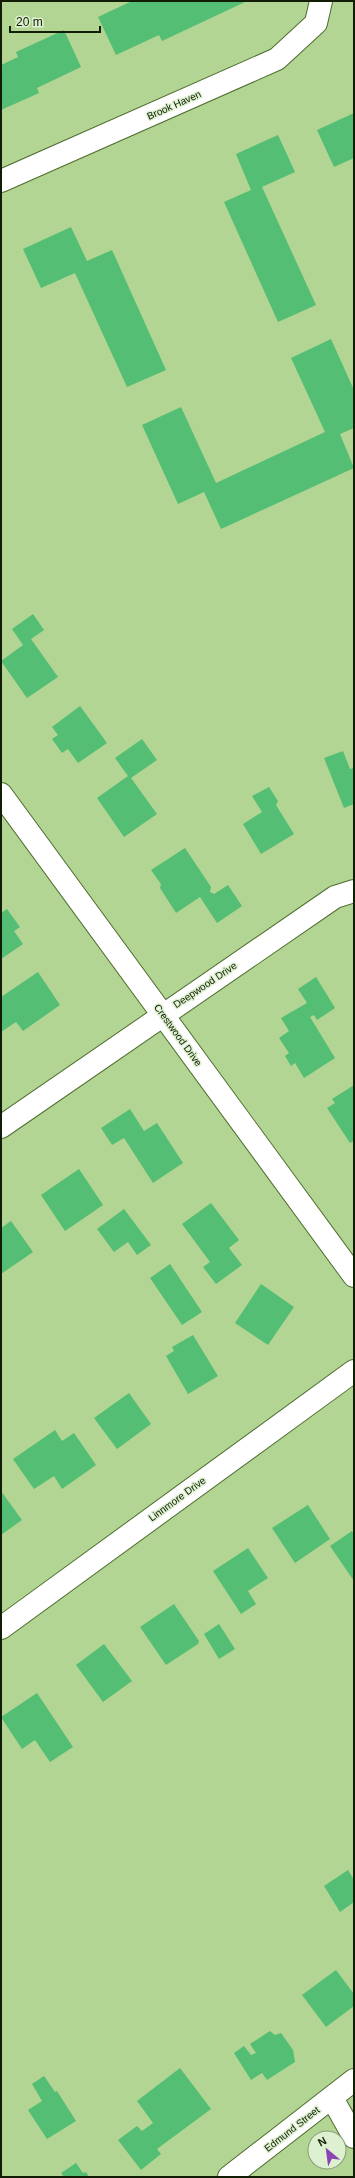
<svg xmlns="http://www.w3.org/2000/svg" width="355" height="2178" font-family="Arial,sans-serif">
	<style>
		.building { fill: #54be74 }
		.lines { fill: none; stroke-linecap: round; stroke-linejoin: round }
		.street-casing { stroke: #4e6d2f; stroke-width: 24 }
		.street { stroke: #fff; stroke-width: 22 }
		.labels { text-anchor: middle; dominant-baseline: central; stroke-width: 3; stroke-linejoin: round; paint-order: stroke }
		.street-label { font-size: 10px; fill: #111d04; stroke: #ddf0cf }
	</style>
	<rect width="100%" height="100%" fill="#b2d593"/>
	<g class="building">
		<polygon points="132,1 244,1 245,2 162,41 159,35 116,55 98,17"/>
		<polygon points="64,30 81,67 37,88 39,93 1,110 1,65 18,57 16,52"/>
		<polygon points="354,113 354,158 334,167 317,130"/>
		<polygon points="278,135 295,172 262,187 316,305 278,322 224,202 251,190 236,154"/>
		<polygon points="71,227 87,261 112,250 166,370 127,387 75,273 41,288 23,249"/>
		<polygon points="331,339 354,390 354,428 340,434 354,468 221,529 204,492 178,504 142,425 181,407 216,483 325,432 291,358"/>
		<polygon points="33,614 44,630 31,639 58,677 27,698 1,661 23,645 12,629"/>
		<polygon points="80,706 107,743 78,763 68,749 62,753 52,739 58,735 52,727"/>
		<polygon points="142,739 157,760 131,778 157,814 124,837 97,798 128,776 115,758"/>
		<polygon points="343,751 350,769 354,768 354,804 344,808 324,758"/>
		<polygon points="269,787 278,801 276,805 294,834 261,854 243,824 262,812 252,796"/>
		<polygon points="185,848 211,887 210,892 214,894 228,885 242,906 217,923 200,897 176,913 160,888 161,884 151,870"/>
		<polygon points="7,909 20,927 14,931 23,944 1,959 1,913"/>
		<polygon points="38,972 60,1005 23,1031 16,1022 1,1032 1,997"/>
		<polygon points="316,977 335,1008 317,1020 314,1015 310,1017 335,1058 304,1078 295,1063 291,1066 285,1056 289,1053 279,1038 289,1031 281,1018 307,1003 298,989"/>
		<polygon points="354,1085 354,1141 350,1143 327,1108 335,1103 332,1099"/>
		<polygon points="130,1109 144,1131 157,1123 183,1163 153,1183 124,1138 112,1145 101,1128"/>
		<polygon points="79,1169 103,1205 65,1231 41,1195"/>
		<polygon points="211,1203 239,1240 229,1248 242,1265 216,1284 203,1267 210,1262 182,1224"/>
		<polygon points="124,1209 151,1245 137,1255 128,1242 114,1252 97,1229"/>
		<polygon points="11,1221 33,1252 1,1274 1,1228"/>
		<polygon points="170,1264 202,1312 182,1325 150,1278"/>
		<polygon points="261,1284 294,1307 268,1345 235,1323"/>
		<polygon points="193,1335 218,1376 188,1394 166,1356 174,1351 172,1347"/>
		<polygon points="129,1393 151,1424 117,1449 94,1418"/>
		<polygon points="55,1430 62,1441 74,1433 96,1465 62,1489 54,1476 34,1489 13,1459"/>
		<polygon points="1,1491 22,1520 1,1535"/>
		<polygon points="308,1505 330,1539 295,1563 272,1528"/>
		<polygon points="352,1531 354,1534 354,1581 330,1546"/>
		<polygon points="248,1548 268,1578 248,1591 256,1604 241,1614 213,1571"/>
		<polygon points="174,1604 199,1641 198,1644 166,1665 140,1627"/>
		<polygon points="219,1624 235,1649 219,1659 204,1634"/>
		<polygon points="104,1644 132,1681 103,1702 76,1665"/>
		<polygon points="37,1693 73,1747 50,1762 35,1740 22,1749 1,1717"/>
		<polygon points="348,1870 354,1880 354,1902 340,1912 324,1886"/>
		<polygon points="336,1970 354,1994 354,2006 326,2027 302,1995"/>
		<polygon points="270,2031 275,2035 281,2033 293,2050 295,2062 267,2080 262,2073 251,2080 234,2053 244,2046 251,2055 256,2053 250,2044"/>
		<polygon points="180,2068 211,2109 157,2149 161,2154 141,2170 118,2140 137,2126 142,2131 153,2123 137,2101"/>
		<polygon points="44,2076 55,2092 57,2091 76,2121 47,2139 28,2110 42,2101 32,2084"/>
		<polygon points="76,2163 83,2173 86,2172 89,2177 64,2177 61,2173"/>
	</g>
	<g class="lines">
		<g class="street-casing">
			<g id="street">
				<polyline points="1,181 277,59 316,23 321,1"/>
				<polyline points="1,794 354,1276"/>
				<polyline points="1,1127 335,897 354,891"/>
				<polyline points="1,1628 354,1371"/>
				<polyline points="332,2098 354,2137"/>
				<polyline points="229,2177 354,2080"/>
			</g>
		</g>
		<use href="#street" class="street"/>
	</g>
	<g class="labels">
		<g class="street-label">
			<text transform="translate(174 105) rotate(-24)">Brook Haven</text>
			<text transform="translate(205 985) rotate(-34)">Deepwood Drive</text>
			<text transform="translate(178 1035) rotate(54)">Crestwood Drive</text>
			<text transform="translate(177 1499) rotate(-36)">Linnmore Drive</text>
			<text transform="translate(292 2129) rotate(-38)">Edmund Street</text>
		</g>
	</g>
	<rect width="355" height="2178" fill="none" stroke="#111d04" stroke-width="4"/>
	<g transform="translate(327 2150) rotate(331)"><circle r="19" fill="#ddf0cf" stroke="#8b9c7e"/>
	<path d="M0-3L7 15L0 10L-7 15Z" fill="#8b43b5"/>
	<text y="-6" font-size="11" font-weight="bold" text-anchor="middle" fill="#111d04">N</text>
	</g>
	<path d="M10 26v6h90v-6" fill="none" stroke="#111d04" stroke-width="2"/>
	<text x="16" y="26" font-size="12" fill="#111d04" stroke="#ddf0cf" stroke-width="3" paint-order="stroke">20 m</text>
</svg>
